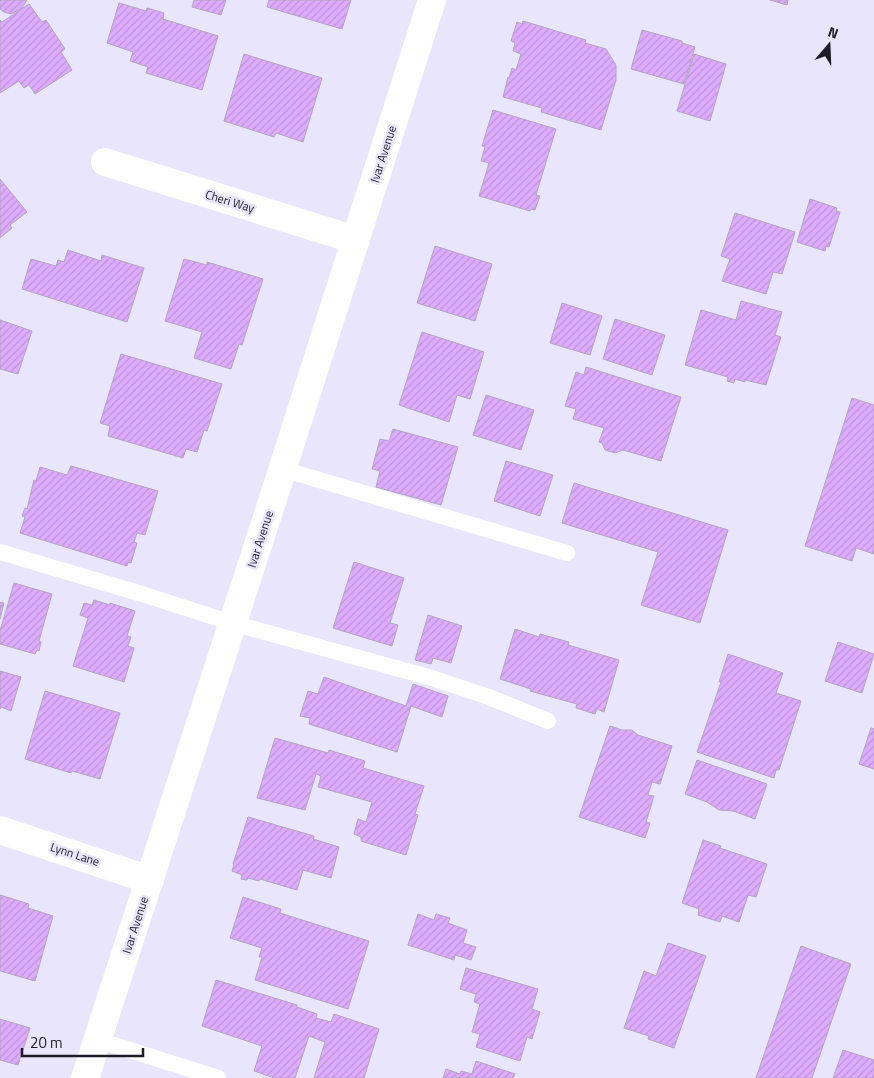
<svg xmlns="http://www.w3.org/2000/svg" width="874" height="1078" font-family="'Titillium Web',sans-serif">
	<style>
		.building { fill: url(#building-hatch); stroke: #b3a5bd }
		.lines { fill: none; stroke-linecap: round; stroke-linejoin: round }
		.service { stroke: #fff; stroke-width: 16 }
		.minor { stroke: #fff; stroke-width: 28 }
		.labels { text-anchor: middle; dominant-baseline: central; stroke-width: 5; stroke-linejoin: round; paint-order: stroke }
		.street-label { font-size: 12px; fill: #1e1c26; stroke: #e8e5fc }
	</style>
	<defs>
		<pattern id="building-hatch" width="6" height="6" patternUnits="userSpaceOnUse" patternTransform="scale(1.25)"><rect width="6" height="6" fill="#deacfe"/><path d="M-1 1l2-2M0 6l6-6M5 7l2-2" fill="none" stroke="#be93da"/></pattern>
	</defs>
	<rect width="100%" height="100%" fill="#e8e5fc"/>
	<g class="building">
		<polygon points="0,0 27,0 22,8 11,14 4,12 0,9"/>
		<polygon points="194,0 226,0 221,15 192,7"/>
		<polygon points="269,0 351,0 342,29 267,7"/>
		<polygon points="770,0 788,0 787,5"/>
		<polygon points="119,3 146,11 147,8 164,13 163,19 218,36 202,90 146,73 148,67 130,61 133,52 107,43"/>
		<polygon points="29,4 42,22 46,20 65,49 61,52 72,70 35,94 29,85 24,88 19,81 0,93 0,20 2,22"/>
		<polygon points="523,21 586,40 585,43 606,49 616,65 616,80 601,130 541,112 542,108 503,97 508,77 509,78 512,68 516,70 521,54 513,51 515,43 511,41 517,22 522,24"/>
		<polygon points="642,30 682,41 682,43 695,47 684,84 631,69"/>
		<polygon points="244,54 322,78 303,142 276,133 274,137 224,121"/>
		<polygon points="694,54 726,64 710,121 677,111"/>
		<polygon points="493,110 556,129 536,195 540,196 535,210 531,209 530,211 479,196 489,163 481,161 485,147 482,146"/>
		<polygon points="0,179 27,212 10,225 12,228 0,238"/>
		<polygon points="810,199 837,208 836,211 840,212 829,247 826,246 825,251 797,242"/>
		<polygon points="735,213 795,232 782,274 773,272 766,294 722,281 730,259 721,256"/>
		<polygon points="435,246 492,264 475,321 417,303"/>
		<polygon points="68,250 101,261 102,255 144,268 127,322 22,289 31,259 56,266 58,260 64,262"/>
		<polygon points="184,259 207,265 207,262 263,279 242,345 239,344 231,369 194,358 202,332 165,321"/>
		<polygon points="741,301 782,312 775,335 781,337 766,385 745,380 745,382 735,379 734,383 727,381 728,377 685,365 701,310 736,320"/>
		<polygon points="562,303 602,316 590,355 550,343"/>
		<polygon points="615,319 665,335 652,375 603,359"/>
		<polygon points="0,320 32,331 18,374 0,369"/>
		<polygon points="422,332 484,352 470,399 457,395 449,422 399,405"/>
		<polygon points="121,354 222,384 207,431 204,430 197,452 186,449 183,458 108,436 110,426 100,423"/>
		<polygon points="586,367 681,397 661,461 623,450 615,453 605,450 602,443 599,442 604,428 573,419 576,409 565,406 576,372 584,375"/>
		<polygon points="486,395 534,410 521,450 473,435"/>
		<polygon points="852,398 874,405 874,554 856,548 852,561 805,546"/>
		<polygon points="393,429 458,447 441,505 376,487 380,471 372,469 380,439 389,441"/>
		<polygon points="506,461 553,475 540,516 494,501"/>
		<polygon points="71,466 158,491 145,535 137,533 134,542 137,543 131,563 128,562 127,566 20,533 25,517 22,516 25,508 27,509 34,480 36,481 40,467 67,475"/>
		<polygon points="574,483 728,530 700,623 641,605 658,552 562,523"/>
		<polygon points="354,562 404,578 390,623 398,625 392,646 333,628"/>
		<polygon points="14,583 52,594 39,641 41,642 39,651 37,650 35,654 0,644 0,631"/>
		<polygon points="94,600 110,605 110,603 135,611 127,636 131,637 128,646 134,648 124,682 73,666 88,618 80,615 84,603 92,605"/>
		<polygon points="0,602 4,603 0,619"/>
		<polygon points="428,615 462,626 451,663 433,658 431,664 415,660"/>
		<polygon points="515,629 539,637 540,634 569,642 568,645 619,660 604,712 597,709 595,714 576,708 577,704 530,691 531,689 500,679"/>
		<polygon points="838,642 874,654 862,693 825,681"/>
		<polygon points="728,654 783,673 776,693 801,701 779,770 776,770 774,778 697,752 721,682 719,682"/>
		<polygon points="0,671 21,677 11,711 1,707 0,709"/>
		<polygon points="324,677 406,706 413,684 448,696 442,717 411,706 397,752 309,724 310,718 300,716 308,691 318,694"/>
		<polygon points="45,691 120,713 100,779 72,771 71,773 25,759"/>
		<polygon points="610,726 622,730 632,730 638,735 672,746 660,784 652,782 648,795 654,796 646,822 650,823 645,838 579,817"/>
		<polygon points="871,728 874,729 874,769 859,764"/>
		<polygon points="275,738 328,753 329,750 365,761 363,768 424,786 415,814 418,815 406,855 361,841 361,837 354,834 358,819 366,822 372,802 318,787 321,776 316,774 305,810 257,798"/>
		<polygon points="697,760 767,784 755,819 733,811 719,810 707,802 685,794"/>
		<polygon points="248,817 314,836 313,839 339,847 331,878 303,870 297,890 260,879 259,881 248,878 247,880 241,879 242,875 232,871 234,864 233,864"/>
		<polygon points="703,840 721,846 720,848 767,864 756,897 748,895 739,922 722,916 720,922 698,915 699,909 682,903"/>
		<polygon points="0,895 29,904 28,908 53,916 35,981 0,971"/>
		<polygon points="243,897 281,909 280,913 369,941 348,1009 255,980 262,957 259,957 262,948 230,938"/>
		<polygon points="418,914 434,920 436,914 450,918 448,923 467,930 463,943 476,947 471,960 455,955 454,960 408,945"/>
		<polygon points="668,943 706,956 674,1048 648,1039 649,1036 624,1028 644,971 656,976"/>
		<polygon points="801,946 851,964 812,1078 756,1078"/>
		<polygon points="466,968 538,989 532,1009 540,1012 532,1039 527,1037 520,1061 476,1047 480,1034 472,1032 480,1004 474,1002 476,994 460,989"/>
		<polygon points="216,980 297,1005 297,1007 317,1014 316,1018 331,1022 334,1014 379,1029 364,1078 314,1078 325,1042 309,1036 295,1078 274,1078 254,1071 262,1046 202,1026"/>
		<polygon points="0,1019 30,1028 18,1065 0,1060"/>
		<polygon points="843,1050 874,1060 874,1078 833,1078"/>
		<polygon points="476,1061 515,1074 513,1078 443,1078 446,1069 460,1074 461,1071 472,1074"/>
	</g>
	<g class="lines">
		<g class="service">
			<polyline points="282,469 567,553"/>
			<polyline points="0,552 142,594 232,623 432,678 489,697 548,721"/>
			<polyline points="98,1040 218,1078"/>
		</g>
		<g class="minor">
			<polyline points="105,162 356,240"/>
			<polyline points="0,830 150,880"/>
			<polyline points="85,1078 271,505 432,0"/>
		</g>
	</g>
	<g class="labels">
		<g class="street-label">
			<text transform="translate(383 154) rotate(-72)">Ivar Avenue</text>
			<text transform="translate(230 201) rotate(17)">Cheri Way</text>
			<text transform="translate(260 539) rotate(-72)">Ivar Avenue</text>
			<text transform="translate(75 854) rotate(18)">Lynn Lane</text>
			<text transform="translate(135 925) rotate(-72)">Ivar Avenue</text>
		</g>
	</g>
	<g transform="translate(829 45) rotate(19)" stroke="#e8e5fc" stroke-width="4" paint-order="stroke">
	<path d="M0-4L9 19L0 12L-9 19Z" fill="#1e1c26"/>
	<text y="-8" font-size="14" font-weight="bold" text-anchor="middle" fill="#1e1c26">N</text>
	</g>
	<path d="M22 1048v8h121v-8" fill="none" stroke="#1e1c26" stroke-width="2.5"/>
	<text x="30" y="1048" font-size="15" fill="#1e1c26" stroke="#e8e5fc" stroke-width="4" paint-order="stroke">20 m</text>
</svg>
